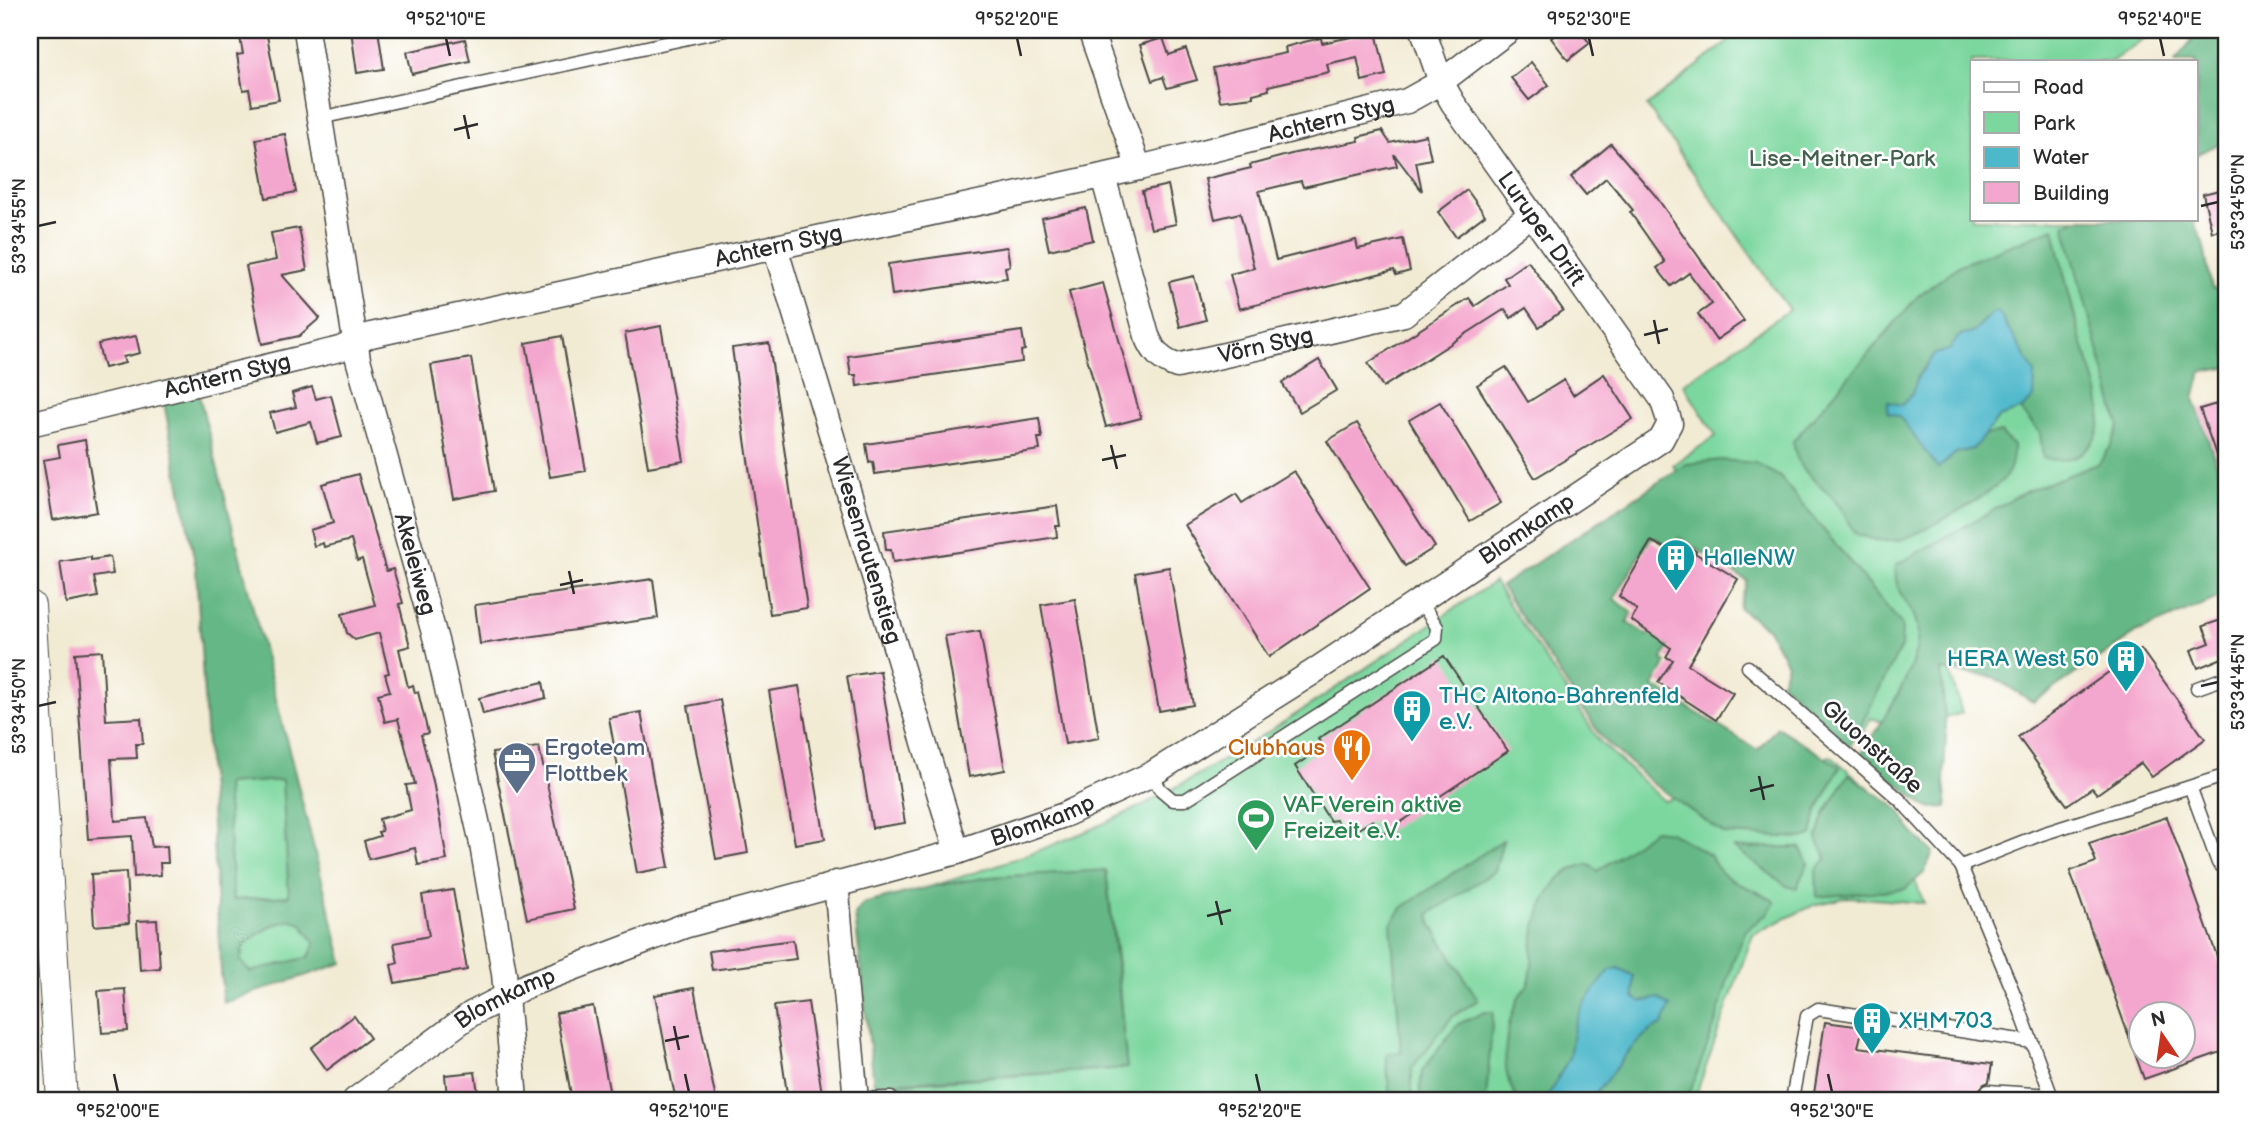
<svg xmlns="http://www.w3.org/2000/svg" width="2257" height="1130" font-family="'Balsamiq Sans',sans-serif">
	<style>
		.green { fill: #7cd79e; stroke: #548164; stroke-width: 2 }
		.forest { fill: #65b885; stroke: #487258; stroke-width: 2; fill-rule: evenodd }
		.water { fill: #4eb8cb; stroke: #3c727b; stroke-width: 2 }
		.building { fill: #f4a7ce; fill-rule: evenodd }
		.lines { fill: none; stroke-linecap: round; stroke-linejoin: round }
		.service-casing { stroke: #494844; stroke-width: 15 }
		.minor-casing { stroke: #494844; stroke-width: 27 }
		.tertiary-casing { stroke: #494844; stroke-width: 32 }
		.service { stroke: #fff; stroke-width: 12 }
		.minor { stroke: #fff; stroke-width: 24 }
		.tertiary { stroke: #fff; stroke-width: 30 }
		.ticks { fill: none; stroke: #2b2b2b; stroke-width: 2.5 }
		.labels { text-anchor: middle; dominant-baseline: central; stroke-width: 5; stroke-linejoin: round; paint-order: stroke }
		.street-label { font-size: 23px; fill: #2b2b2b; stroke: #fff }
		.park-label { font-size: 23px; fill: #435f4e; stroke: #fff }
		.culture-label { font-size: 23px; fill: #0d838f; stroke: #fff; text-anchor: start }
		.service-label { font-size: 23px; fill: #4e5e75; stroke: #fff; text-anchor: start }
		.food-label { font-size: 23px; fill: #c56008; stroke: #fff; text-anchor: end }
		.leisure-label { font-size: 23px; fill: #27864d; stroke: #fff; text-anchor: start }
		.neatline { fill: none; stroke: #2b2b2b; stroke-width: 2.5 }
		.ticks-label { font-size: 18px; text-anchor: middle; fill: #2b2b2b }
	</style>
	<rect width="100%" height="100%" fill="#fff"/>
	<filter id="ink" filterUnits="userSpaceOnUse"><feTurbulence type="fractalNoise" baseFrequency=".0143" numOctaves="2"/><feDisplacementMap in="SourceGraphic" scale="14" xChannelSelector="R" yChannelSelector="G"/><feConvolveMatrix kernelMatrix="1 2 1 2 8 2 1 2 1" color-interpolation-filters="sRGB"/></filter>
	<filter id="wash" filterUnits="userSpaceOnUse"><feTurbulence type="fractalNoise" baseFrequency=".00686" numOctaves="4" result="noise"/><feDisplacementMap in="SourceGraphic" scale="28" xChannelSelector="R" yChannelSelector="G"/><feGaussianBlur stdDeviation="1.57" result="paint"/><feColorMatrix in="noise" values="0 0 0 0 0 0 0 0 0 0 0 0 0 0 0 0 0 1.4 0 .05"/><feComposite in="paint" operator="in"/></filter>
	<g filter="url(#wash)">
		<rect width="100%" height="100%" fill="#f2ebd4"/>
		<g class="green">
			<polygon points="1743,30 2156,30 2112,61 1972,61 1972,219 2125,219 2227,521 1949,669 1962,713 1907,730 1871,718 1859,740 1785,627 1673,465 1716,436 1683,384 1789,310 1647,106"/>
			<path d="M 1494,582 L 1601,743 L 1664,801 L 1831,756 L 1882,799 L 1924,903 L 1849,897 L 1814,905 L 1753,934 L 1694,1100 L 871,1100 L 869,1086 L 1126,1068 L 1117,957 L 1106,871 L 991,877 L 933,886 C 1012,861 1091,834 1164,794 C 1278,731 1385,654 1494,582 Z"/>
			<polygon points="282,780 289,896 233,900 226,784"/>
			<polygon points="292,920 302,924 315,943 309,957 250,973 240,960 244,944 273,925"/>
		</g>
		<g class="forest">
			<polygon points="2200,30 2227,30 2227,140 2196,155 2196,61 2175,61"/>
			<path d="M 2075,219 L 2192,219 L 2203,243 L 2212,288 L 2227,294 L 2227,368 L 2201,372 L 2194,399 L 2227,494 L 2227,594 L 2138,632 L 2033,702 L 1993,677 L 1941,670 L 1946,731 L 1944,782 L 1947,807 L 1928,808 L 1861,755 C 1880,723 1924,664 1917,625 C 1912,600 1892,597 1896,565 L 2027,491 L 2098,464 L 2112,445 L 2119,426 L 2064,225 Z"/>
			<path d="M 2054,228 C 2061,262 2069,295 2078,329 C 2087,364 2123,428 2080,454 C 2068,461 2056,461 2043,458 L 2040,433 L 2009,396 L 1977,435 L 2001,433 L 2013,446 C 2013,458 2012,468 2005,477 C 1993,494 1923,532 1903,539 C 1886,544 1870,539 1855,534 C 1849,524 1844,513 1838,504 C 1819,479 1797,476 1793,441 L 1918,296 L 1960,265 Z"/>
			<path d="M 199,395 L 343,963 L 223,1003 L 196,568 L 164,403 ZM 282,780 L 289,896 L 233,900 L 226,784 ZM 292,920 L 302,924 L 315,944 L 309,957 L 250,972 L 240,960 L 244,944 L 273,925 Z"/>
			<polygon points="1721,460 1755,463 1780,477 1902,625 1901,647 1849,748 1781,682 1787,664 1768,629 1739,608 1747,581 1679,538 1672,549 1655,538 1650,539 1614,599 1632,612 1627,622 1647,635 1654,627 1673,640 1662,659 1666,663 1653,686 1758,750 1777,727 1840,767 1817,811 1812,835 1801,838 1724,834 1652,783 1603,739 1501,586 1686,464"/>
			<polygon points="1849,774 1898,809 1912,832 1933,852 1924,873 1905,889 1817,897 1816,870 1827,858 1817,839 1825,813"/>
			<path d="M 1654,830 L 1670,832 L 1711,856 C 1721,885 1753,885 1775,902 L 1768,913 L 1746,930 L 1733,961 L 1715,1025 L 1687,1100 L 1519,1100 C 1497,1074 1505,1026 1519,997 C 1521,992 1526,989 1528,984 C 1534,972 1531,954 1533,941 C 1539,907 1551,871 1588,864 L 1598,871 Z"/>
			<polygon points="1503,840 1495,871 1429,914 1432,925 1478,1000 1452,1017 1412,1068 1412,1100 1390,1100 1386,1054 1401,1052 1391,924 1403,907"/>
			<polygon points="1800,847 1808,863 1796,889 1787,886 1734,848"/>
			<polygon points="1106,870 1127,1068 874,1084 855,915 863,904 933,886 991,877"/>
			<polygon points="1485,1012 1493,1012 1486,1100 1419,1100 1422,1071 1434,1055 1458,1024"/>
		</g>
		<g class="water">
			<polygon points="1993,312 1999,313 2035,373 2034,397 2023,409 1999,417 1973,449 1956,453 1938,468 1899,416 1887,412 1888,402 1902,405 1912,394 1918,376 1935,354 1949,350 1959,336 1972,333"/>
			<path d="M 1618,968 L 1634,976 L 1634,997 L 1640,1002 L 1659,998 L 1670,1007 L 1662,1025 C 1637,1032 1609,1080 1590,1100 L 1546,1100 L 1569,1058 L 1574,1027 L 1583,1005 L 1610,970 Z"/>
		</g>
		<g id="blocks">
			<g class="building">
				<polygon points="266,30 279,100 252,105 249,89 243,90 237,55 243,54 239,32"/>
				<polygon points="351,30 378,30 384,69 357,73"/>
				<polygon points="1562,30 1579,30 1590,43 1568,60 1551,38"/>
				<polygon points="1376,32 1386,75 1362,81 1357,57 1327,64 1329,72 1268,86 1269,90 1253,94 1253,97 1220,101 1213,68 1286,53 1285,47 1304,42 1321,38 1322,43"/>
				<polygon points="1163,38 1169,55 1186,49 1197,80 1167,88 1163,77 1152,81 1140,45"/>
				<polygon points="465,39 470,61 412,74 407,52"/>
				<polygon points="1531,62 1549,85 1529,100 1511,78"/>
				<polygon points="1382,131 1390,143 1426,135 1431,159 1416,162 1422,191 1394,154 1397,166 1303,187 1301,181 1259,191 1276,260 1356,240 1358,249 1403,239 1410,271 1396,275 1394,270 1239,309 1230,274 1254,268 1240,213 1215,219 1205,179 1251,168 1250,165 1295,153 1359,141 1358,137"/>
				<polygon points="285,134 296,192 266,198 256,139"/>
				<polygon points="1611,144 1655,195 1744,321 1716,340 1698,314 1712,304 1689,273 1671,286 1657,268 1665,262 1630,212 1633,210 1606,178 1586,195 1571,177"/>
				<polygon points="1168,185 1176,224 1151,229 1142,191"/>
				<polygon points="2227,188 2227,228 2212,232 2203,194"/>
				<polygon points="1467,190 1485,215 1456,237 1438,212"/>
				<polygon points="1086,208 1093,240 1049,250 1042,218"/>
				<polygon points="299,228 307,270 282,275 320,318 299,336 262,344 246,266 276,260 271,233"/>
				<polygon points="1007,247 1010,266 1005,267 1007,278 892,295 888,264"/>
				<polygon points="1528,261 1563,310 1539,327 1526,308 1511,318 1505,309 1383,387 1368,363 1469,298 1475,306 1508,284 1504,278"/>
				<polygon points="1194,276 1206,320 1180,327 1169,282"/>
				<polygon points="1103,283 1141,418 1106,427 1069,292"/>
				<polygon points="661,326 684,461 648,467 625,333"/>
				<polygon points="1022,331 1025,350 1021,351 1022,362 857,386 856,375 851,375 848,356"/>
				<polygon points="136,336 140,353 123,357 125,363 104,368 98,344"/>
				<polygon points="562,336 586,471 550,477 526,343"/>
				<polygon points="769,343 807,608 770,614 732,348"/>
				<polygon points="471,358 494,491 454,499 431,365"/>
				<polygon points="1319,360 1337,390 1300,412 1282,383"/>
				<polygon points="1506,367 1528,402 1564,380 1573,395 1604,374 1633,419 1535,478 1477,385"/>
				<polygon points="312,387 316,399 331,395 342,437 317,443 311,422 275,432 270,413 296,407 292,393"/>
				<polygon points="1440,402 1501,503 1470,521 1409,420"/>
				<polygon points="2223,402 2227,412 2227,481 2225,481 2200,409"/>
				<polygon points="1039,418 1042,438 1038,438 1040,450 875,474 873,462 869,463 866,444"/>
				<polygon points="1357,423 1435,547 1405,566 1327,441"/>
				<polygon points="85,440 97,512 53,520 43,460 60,457 58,445"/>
				<polygon points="1294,471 1370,588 1269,657 1185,525 1236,494 1242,503"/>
				<polygon points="358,474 386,571 393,569 403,603 399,604 410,646 399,649 408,687 413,685 415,693 418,692 428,733 421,735 433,781 447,860 418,865 415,848 369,859 364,841 380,836 378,832 382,831 379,819 411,810 406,785 415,784 398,719 385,722 378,694 390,691 385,674 389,673 379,633 355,640 347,633 342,614 375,605 362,559 357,561 351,540 324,547 323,543 314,546 310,530 333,523 322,484"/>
				<polygon points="1057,506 1060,526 1056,526 1057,537 893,562 891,550 886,550 884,531"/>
				<polygon points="1651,541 1674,553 1680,541 1696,551 1695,553 1738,579 1688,665 1733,693 1716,720 1658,682 1673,660 1666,657 1671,648 1631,620 1637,610 1619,596"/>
				<polygon points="91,557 91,560 110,557 113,574 94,577 98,597 66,603 60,562"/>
				<polygon points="1169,567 1193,705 1159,711 1135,573"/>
				<polygon points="653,579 658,618 480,644 475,605"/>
				<polygon points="1075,599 1099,738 1065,744 1041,605"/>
				<polygon points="2221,620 2227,637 2227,656 2198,668 2191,650 2210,643 2203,626"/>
				<polygon points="980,631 1005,770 969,777 945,636"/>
				<polygon points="2141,649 2205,739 2152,777 2141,763 2097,794 2092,788 2067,805 2018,737"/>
				<polygon points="102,651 106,720 141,718 143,744 136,744 137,758 111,759 115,821 147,818 152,847 167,846 168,863 160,863 161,875 134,877 132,836 88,839 75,653"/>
				<polygon points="1444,656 1508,751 1383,834 1373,820 1347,836 1336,820 1330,821 1295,766 1323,747 1318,739"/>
				<polygon points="880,671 905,823 872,828 847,676"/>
				<polygon points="543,682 546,698 483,714 479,698"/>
				<polygon points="799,686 825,839 795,844 769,691"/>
				<polygon points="720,700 748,853 716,859 688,706"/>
				<polygon points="641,712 669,867 637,873 609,718"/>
				<polygon points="539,747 574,909 527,919 492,753"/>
				<path d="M 2167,817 L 2227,984 L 2227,1050 L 2144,1079 L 2070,871 L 2096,862 L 2089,843 ZM 2141,1014 L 2183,1014 L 2183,1056 L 2141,1056 Z"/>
				<polygon points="126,872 129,923 94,926 91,874"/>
				<polygon points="453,890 467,970 395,983 391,965 398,963 394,943 429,936 422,895"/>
				<polygon points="157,920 160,968 140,970 137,921"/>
				<polygon points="793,940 796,959 712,970 709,951"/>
				<polygon points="694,988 702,1031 716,1100 676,1100 672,1082 655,995"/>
				<polygon points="125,989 128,1031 102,1033 98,991"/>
				<polygon points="808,1002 823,1100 788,1100 774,1006"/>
				<polygon points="593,1006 611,1100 572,1100 556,1013"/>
				<polygon points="354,1016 370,1038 327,1070 311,1048"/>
				<polygon points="1825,1022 1863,1027 1858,1047 1992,1064 1989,1082 1984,1084 1979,1090 1987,1100 1813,1100"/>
				<polygon points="475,1072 478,1093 447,1097 445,1075"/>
			</g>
		</g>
	</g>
	<g filter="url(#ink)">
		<use href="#blocks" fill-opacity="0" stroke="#494844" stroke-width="2"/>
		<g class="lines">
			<g class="service-casing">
				<g id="service">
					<polyline points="320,118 725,30"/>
					<polyline points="1748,667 1900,800 1961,866"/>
					<polyline points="2197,688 2227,677"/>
					<polyline points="1152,774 1160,789 1173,800 1185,800 1436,639 1437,627 1420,601"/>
					<polyline points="2191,789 2218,863 2227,870"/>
					<polyline points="1988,1091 2051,1095"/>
					<polyline points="856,1099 891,1098"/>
					<polyline points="1792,1100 1807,1016 1818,1009 2032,1042"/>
					<polyline points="2053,1100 2015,996 1961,866 2042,834 2227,775"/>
				</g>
			</g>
			<g class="minor-casing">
				<g id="minor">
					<path id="s1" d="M 306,30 L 358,359 L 437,644 L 481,839 L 504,973 L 515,1100"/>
					<polyline points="1090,30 1139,168"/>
					<path id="s2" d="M 1103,176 L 1147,336 C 1154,352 1160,360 1177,366 L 1404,314 L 1530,215"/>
					<path id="s3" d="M 775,247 L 957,852"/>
					<path id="s4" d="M 30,424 L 340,349 L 371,335 L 1139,168 L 1407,101 L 1441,82 L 1509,30"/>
					<polyline points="836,883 856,1100"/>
					<path id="s5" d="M 355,1100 L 471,1014 L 528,985 L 684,926 L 957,852 L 1064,815 L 1152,774 L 1310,674 L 1661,440 L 1670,423 L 1662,399 L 1453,103 L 1441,82 L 1423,30"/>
				</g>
			</g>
			<g class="tertiary-casing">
				<polyline id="tertiary" points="30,606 62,1100"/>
			</g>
			<use href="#service" class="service"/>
			<use href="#minor" class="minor"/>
			<use href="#tertiary" class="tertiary"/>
		</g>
	</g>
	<path class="ticks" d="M 446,38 L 450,56M 1017,38 L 1021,56M 1589,38 L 1593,56M 2160,38 L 2164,56M 464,115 L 469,139M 454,130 L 478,124M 2201,206 L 2218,202M 38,226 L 56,222M 1654,320 L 1659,344M 1644,335 L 1668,329M 1111,445 L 1117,469M 1102,460 L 1126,455M 569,571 L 574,594M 560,585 L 583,580M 2201,686 L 2218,682M 38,706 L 56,702M 1759,776 L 1764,800M 1750,791 L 1774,785M 1216,901 L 1222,925M 1207,916 L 1231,910M 674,1026 L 679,1050M 665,1041 L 689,1036M 114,1074 L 118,1092M 685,1074 L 689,1092M 1256,1074 L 1260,1092M 1828,1074 L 1832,1092"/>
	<defs>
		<g id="building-pin" transform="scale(2.0125)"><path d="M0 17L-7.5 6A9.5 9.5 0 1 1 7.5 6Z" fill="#0f9aa8" stroke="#fff"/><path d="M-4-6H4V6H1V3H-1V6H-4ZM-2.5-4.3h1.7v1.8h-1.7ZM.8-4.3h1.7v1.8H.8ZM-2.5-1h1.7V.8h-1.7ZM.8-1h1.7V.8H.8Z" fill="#fff"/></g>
		<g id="restaurant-pin" transform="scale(2.0125)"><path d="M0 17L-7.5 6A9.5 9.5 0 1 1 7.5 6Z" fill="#e8710a" stroke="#fff"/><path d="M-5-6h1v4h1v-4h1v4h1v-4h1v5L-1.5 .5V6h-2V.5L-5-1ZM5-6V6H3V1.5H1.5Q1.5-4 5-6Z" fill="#fff"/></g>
		<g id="office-pin" transform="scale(2.0125)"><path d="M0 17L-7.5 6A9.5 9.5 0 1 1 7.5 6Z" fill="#5c6f8a" stroke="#fff"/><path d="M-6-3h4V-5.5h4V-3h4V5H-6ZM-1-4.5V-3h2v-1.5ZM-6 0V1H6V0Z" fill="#fff"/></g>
		<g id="stadium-pin" transform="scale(2.0125)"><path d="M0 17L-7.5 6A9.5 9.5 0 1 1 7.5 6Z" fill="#2e9e5b" stroke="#fff"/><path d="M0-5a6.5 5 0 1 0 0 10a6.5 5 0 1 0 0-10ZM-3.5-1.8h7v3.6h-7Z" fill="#fff"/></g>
	</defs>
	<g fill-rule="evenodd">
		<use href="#building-pin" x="1676" y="558"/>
		<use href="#building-pin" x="2126" y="659"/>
		<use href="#building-pin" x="1412" y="709"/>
		<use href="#restaurant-pin" x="1352" y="748"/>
		<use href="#office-pin" x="517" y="761"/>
		<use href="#stadium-pin" x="1256" y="818"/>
		<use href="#building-pin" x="1872" y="1021"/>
	</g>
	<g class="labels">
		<g class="street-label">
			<text stroke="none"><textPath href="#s4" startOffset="1337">Achtern Styg</textPath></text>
			<text transform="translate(1541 229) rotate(55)">Luruper Drift</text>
			<text stroke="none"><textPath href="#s4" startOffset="770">Achtern Styg</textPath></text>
			<text stroke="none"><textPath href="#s2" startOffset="301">Vörn Styg</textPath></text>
			<text stroke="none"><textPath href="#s4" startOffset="203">Achtern Styg</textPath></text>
			<text stroke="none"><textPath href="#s5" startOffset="1316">Blomkamp</textPath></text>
			<text stroke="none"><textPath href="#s3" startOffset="317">Wiesenrautenstieg</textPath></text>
			<text stroke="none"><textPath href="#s1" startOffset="546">Akeleiweg</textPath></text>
			<text transform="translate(1872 747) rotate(42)">Gluonstraße</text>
			<text stroke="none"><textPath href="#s5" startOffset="749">Blomkamp</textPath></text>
			<text stroke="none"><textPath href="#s5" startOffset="182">Blomkamp</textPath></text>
		</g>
		<g class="park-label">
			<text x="1842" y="159">Lise-Meitner-Park</text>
		</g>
		<g class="culture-label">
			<text x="1703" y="558">HalleNW</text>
			<text x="2099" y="659" text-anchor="end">HERA West 50</text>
			<text x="1439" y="696">THC Altona-Bahrenfeld<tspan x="1439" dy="26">e.V.</tspan></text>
			<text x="1899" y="1021">XHM 703</text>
		</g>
		<g class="service-label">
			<text x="544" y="748">Ergoteam<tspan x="544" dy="26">Flottbek</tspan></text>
		</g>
		<g class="food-label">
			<text x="1325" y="748">Clubhaus</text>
		</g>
		<g class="leisure-label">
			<text x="1283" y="805">VAF Verein aktive<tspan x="1283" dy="26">Freizeit e.V.</tspan></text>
		</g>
	</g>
	<rect width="2257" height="1130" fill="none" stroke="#fff" stroke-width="77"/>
	<rect x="1970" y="60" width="228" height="161" fill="#ffffff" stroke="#aaaaaa" stroke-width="2"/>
	<rect x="1984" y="82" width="35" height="10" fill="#ffffff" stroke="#aaaaaa" stroke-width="2"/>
	<text x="2033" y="94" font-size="21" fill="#2b2b2b">Road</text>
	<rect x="1984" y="112" width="35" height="21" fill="#7cd79e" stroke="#aaaaaa" stroke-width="2"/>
	<text x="2033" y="130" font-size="21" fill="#2b2b2b">Park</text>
	<rect x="1984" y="147" width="35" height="21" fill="#4eb8cb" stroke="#aaaaaa" stroke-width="2"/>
	<text x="2033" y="164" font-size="21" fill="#2b2b2b">Water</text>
	<rect x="1984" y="182" width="35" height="21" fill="#f4a7ce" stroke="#aaaaaa" stroke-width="2"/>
	<text x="2033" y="200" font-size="21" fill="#2b2b2b">Building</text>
	<g transform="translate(2162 1035) rotate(347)"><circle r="33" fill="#ffffff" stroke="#aaaaaa" stroke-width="2"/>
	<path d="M0-5L12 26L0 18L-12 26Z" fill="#c8321e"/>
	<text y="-10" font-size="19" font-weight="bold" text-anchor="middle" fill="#2b2b2b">N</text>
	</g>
	<rect x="38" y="38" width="2180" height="1054" class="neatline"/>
	<g class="ticks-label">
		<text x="446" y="25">9°52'10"E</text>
		<text x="1017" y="25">9°52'20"E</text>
		<text x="1589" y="25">9°52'30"E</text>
		<text x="2160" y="25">9°52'40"E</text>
		<text transform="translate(2238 202) rotate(-90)" y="6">53°34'50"N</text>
		<text transform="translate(19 226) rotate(-90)" y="6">53°34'55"N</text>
		<text transform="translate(2238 682) rotate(-90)" y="6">53°34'45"N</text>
		<text transform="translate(19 706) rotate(-90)" y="6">53°34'50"N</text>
		<text x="118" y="1117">9°52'00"E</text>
		<text x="689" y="1117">9°52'10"E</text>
		<text x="1260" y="1117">9°52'20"E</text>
		<text x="1832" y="1117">9°52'30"E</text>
	</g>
</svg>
